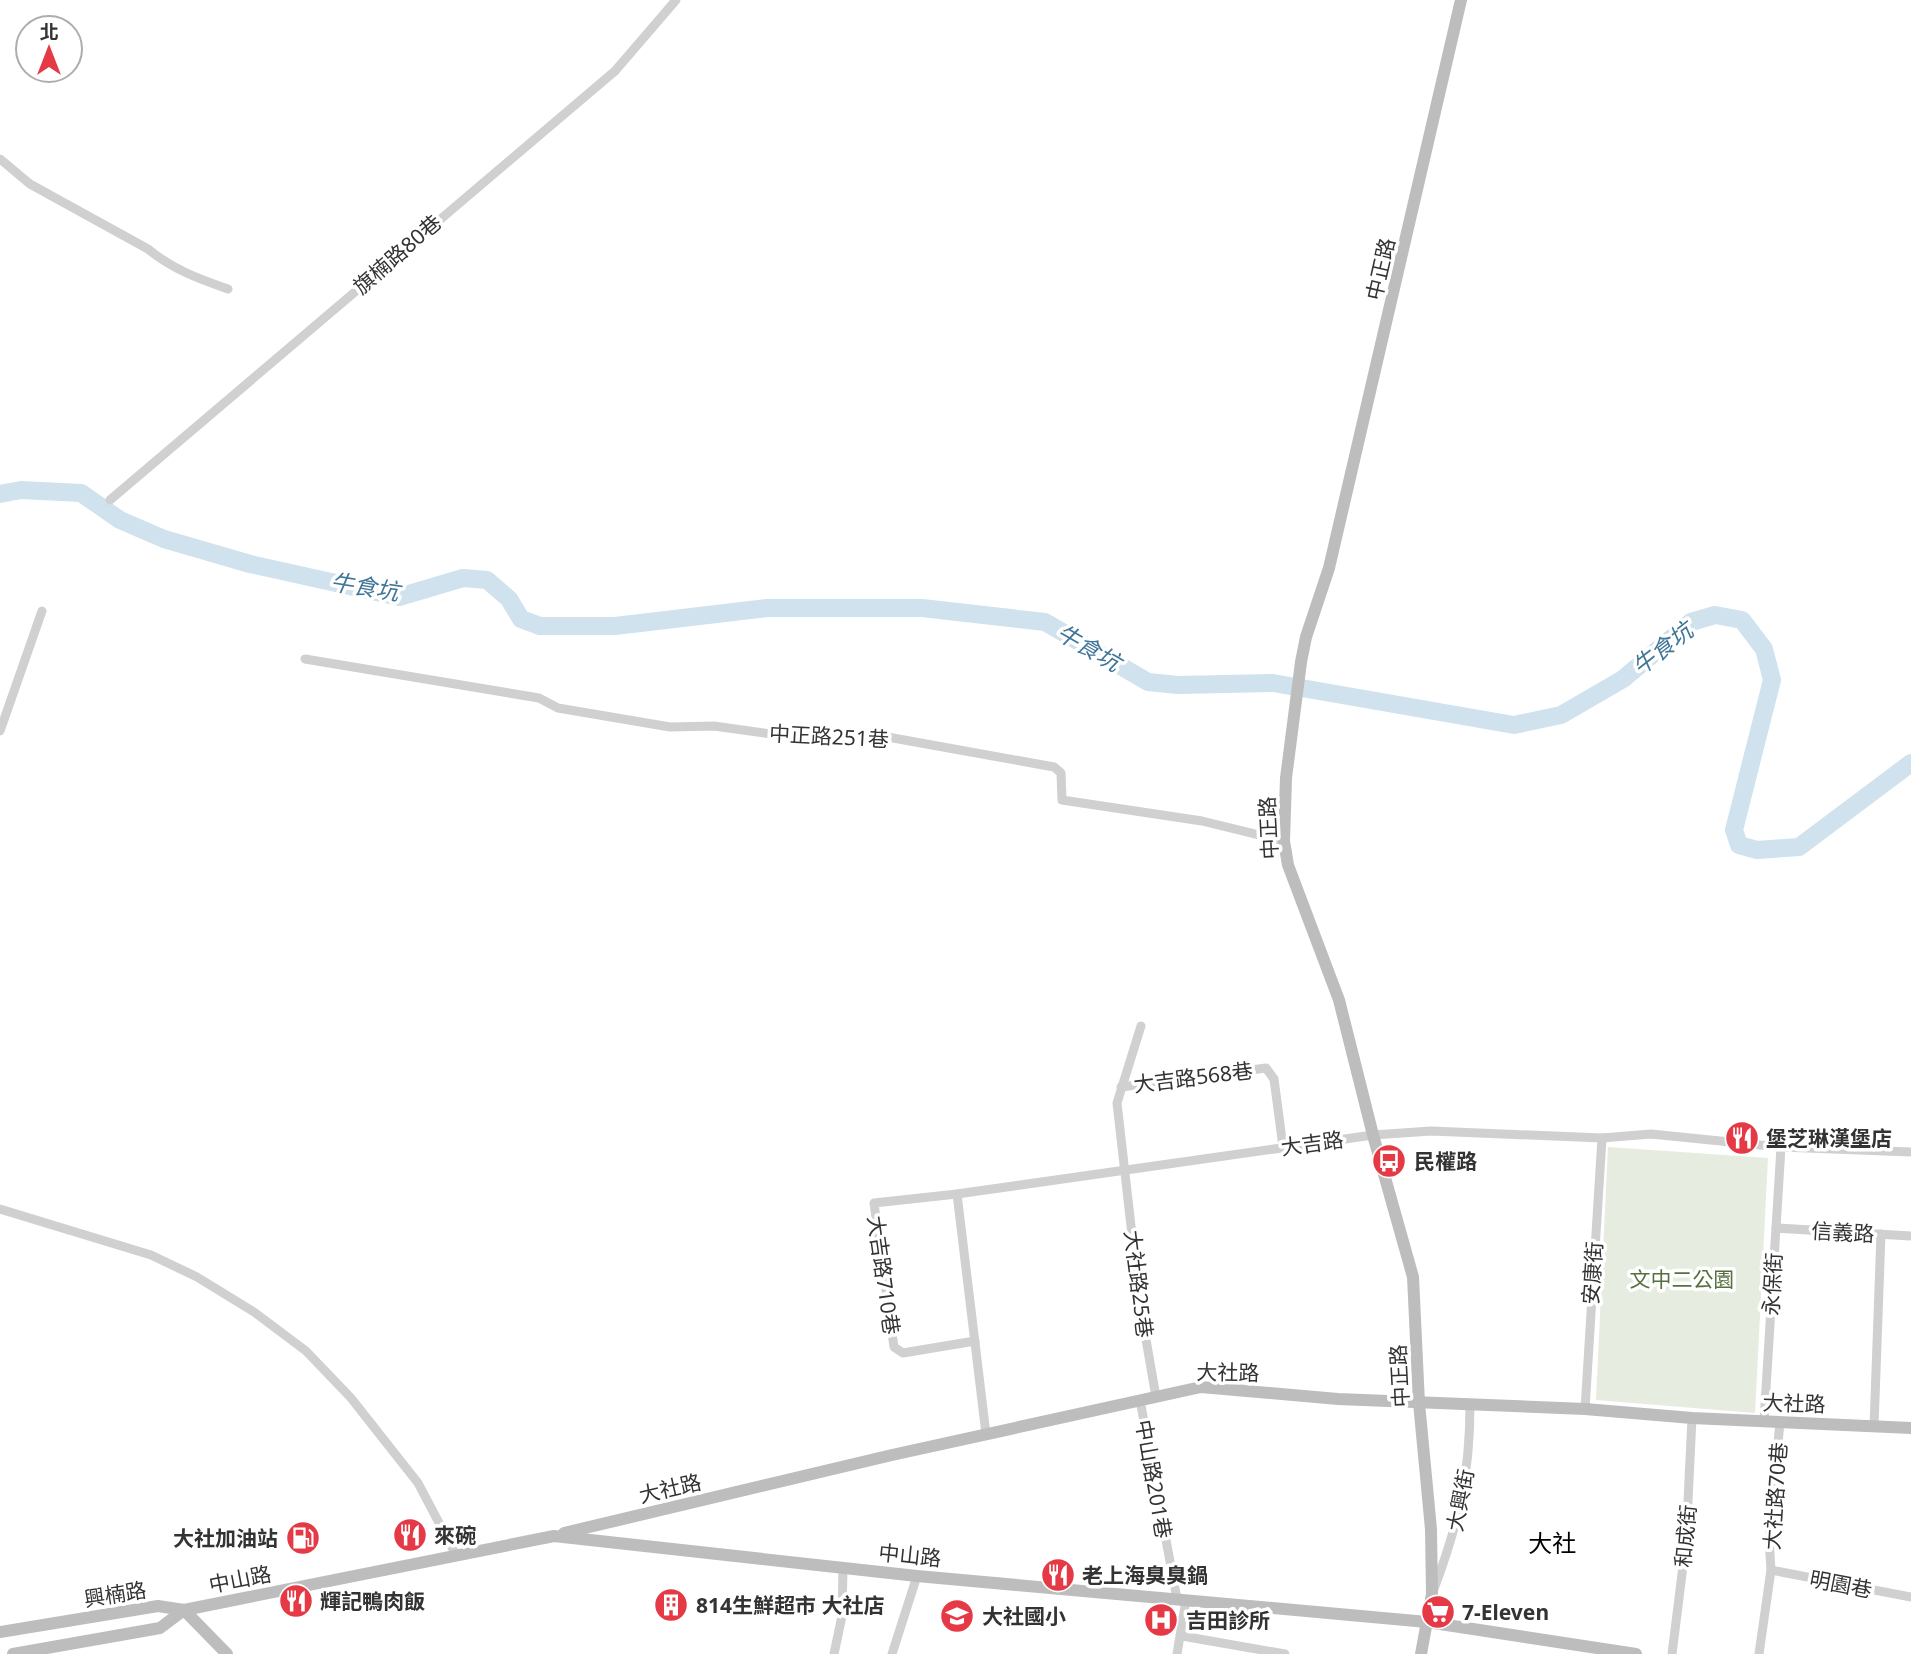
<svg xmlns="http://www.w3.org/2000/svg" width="1911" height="1654" font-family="'Noto Sans','Noto Sans TC',sans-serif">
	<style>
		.green { fill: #e6ecdf }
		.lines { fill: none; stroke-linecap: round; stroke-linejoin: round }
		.river { stroke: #cfe2ee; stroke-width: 18 }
		.street { stroke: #d0d0d0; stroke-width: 9 }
		.secondary { stroke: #bdbdbd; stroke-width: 12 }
		.labels { text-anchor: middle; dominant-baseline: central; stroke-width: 7; stroke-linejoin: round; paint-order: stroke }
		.street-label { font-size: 21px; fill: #333; stroke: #fff }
		.poi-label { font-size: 21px; font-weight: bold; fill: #333; stroke: #fff; text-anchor: start }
		.park-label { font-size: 21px; fill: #56703f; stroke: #fff }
		.water-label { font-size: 23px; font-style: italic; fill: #3f7597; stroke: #fff }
		.quarter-label { font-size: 24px; fill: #000; stroke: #fff }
	</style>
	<rect width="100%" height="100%" fill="#fff"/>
	<polygon class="green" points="1608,1147 1768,1158 1755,1413 1596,1400"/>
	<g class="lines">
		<polyline class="river" points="0,494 21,490 81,493 120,520 164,539 250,564 399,597 463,578 487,580 509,599 521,619 540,626 615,626 767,608 922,608 1045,622 1148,682 1178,685 1273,683 1514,725 1561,715 1623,679 1691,622 1715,615 1742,620 1764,649 1772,680 1734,830 1739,845 1757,850 1799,847 1911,763"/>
		<g class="street">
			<path d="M 0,159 L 30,184 L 148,249 C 172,269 199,279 228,289"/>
			<polyline points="110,500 615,71 676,0"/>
			<polyline points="305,659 539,698 558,708 670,727 714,726 807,739 871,734 1054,767 1061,773 1062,800 1202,821 1284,841"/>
			<polyline points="0,731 42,611"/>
			<polyline points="1141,1026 1117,1103 1140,1305 1156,1397"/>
			<polyline points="1121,1087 1266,1068 1274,1079 1283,1147"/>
			<polyline points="957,1194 874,1203 894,1347 903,1353 975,1341"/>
			<polyline points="0,1209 151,1255 197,1277 254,1312 306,1351 351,1398 418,1483 456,1555"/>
			<polyline points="1776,1228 1911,1236"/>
			<polyline points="1140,1400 1177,1599"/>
			<polyline points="1585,1409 1602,1138"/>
			<polyline points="1764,1421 1781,1147"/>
			<polyline points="1874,1426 1881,1234"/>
			<polyline points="986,1434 957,1194 1373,1135 1431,1131 1602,1138 1651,1134 1781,1147 1911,1152"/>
			<polyline points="1771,1570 1911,1597"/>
			<path d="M 1434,1589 C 1459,1522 1470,1475 1470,1404"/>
			<polyline points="1182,1636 1285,1654"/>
			<polyline points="834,1654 842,1616 843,1568"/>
			<polyline points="892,1654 917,1576"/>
			<polyline points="1177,1654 1186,1600"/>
			<polyline points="1672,1654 1686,1542 1692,1418"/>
			<polyline points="1759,1654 1771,1570 1769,1539 1780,1422"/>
		</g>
		<g class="secondary">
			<polyline points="564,1533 892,1455 1201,1387 1338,1399 1585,1409 1692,1418 1911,1428"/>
			<polyline points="184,1610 227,1654"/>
			<polyline points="0,1632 158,1606 184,1610 554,1536 917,1576 1427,1622 1636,1654"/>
			<polyline points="13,1654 160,1628 184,1610"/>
			<polyline points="1421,1654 1432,1594 1431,1529 1419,1403 1413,1277 1373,1135 1339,1000 1288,865 1284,841 1286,778 1301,662 1306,637 1329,568 1461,0"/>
		</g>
	</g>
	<defs>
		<g id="restaurant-disc" transform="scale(1.75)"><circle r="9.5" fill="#e63946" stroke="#fff"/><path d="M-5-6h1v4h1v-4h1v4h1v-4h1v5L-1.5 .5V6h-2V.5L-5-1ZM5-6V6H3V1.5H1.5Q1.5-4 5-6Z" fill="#fff"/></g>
		<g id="bus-disc" transform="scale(1.75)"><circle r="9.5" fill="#e63946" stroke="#fff"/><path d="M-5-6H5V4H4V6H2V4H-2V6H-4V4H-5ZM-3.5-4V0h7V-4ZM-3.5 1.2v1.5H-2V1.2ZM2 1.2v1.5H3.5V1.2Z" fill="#fff"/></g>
		<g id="fuel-disc" transform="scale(1.75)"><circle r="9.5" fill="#e63946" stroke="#fff"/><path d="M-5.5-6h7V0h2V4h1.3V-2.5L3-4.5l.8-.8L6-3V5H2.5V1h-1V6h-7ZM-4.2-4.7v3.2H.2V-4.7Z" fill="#fff"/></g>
		<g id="building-disc" transform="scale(1.75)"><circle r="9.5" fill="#e63946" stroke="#fff"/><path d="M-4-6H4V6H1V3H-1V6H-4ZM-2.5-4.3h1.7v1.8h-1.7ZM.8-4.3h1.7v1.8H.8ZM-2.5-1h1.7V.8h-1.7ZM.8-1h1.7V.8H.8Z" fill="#fff"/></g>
		<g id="supermarket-disc" transform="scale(1.75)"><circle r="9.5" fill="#e63946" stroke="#fff"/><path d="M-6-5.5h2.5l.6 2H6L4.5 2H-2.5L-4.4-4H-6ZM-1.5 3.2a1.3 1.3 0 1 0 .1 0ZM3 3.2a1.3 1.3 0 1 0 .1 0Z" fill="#fff"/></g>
		<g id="school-disc" transform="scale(1.75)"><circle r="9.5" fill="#e63946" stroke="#fff"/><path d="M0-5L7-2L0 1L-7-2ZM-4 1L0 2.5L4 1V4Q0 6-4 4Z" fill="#fff"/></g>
		<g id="hospital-disc" transform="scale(1.75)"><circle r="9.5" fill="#e63946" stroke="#fff"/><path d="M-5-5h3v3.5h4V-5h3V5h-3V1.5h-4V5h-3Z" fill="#fff"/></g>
	</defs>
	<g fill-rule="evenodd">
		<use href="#restaurant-disc" x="1742" y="1138"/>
		<use href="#bus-disc" x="1389" y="1161"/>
		<use href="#restaurant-disc" x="410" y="1535"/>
		<use href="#fuel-disc" x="303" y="1538"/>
		<use href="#restaurant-disc" x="1058" y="1575"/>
		<use href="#restaurant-disc" x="296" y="1601"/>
		<use href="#building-disc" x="671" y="1605"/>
		<use href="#supermarket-disc" x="1438" y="1612"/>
		<use href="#school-disc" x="957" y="1616"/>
		<use href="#hospital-disc" x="1161" y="1620"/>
	</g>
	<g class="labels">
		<g class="street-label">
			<text transform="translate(397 254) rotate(-41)">旗楠路80巷</text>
			<text transform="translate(1380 269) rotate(-77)">中正路</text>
			<text transform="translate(829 736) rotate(3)">中正路251巷</text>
			<text transform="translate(1268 828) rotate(-93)">中正路</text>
			<text transform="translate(1193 1077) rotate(-7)">大吉路568巷</text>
			<text transform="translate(1312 1143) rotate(-8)">大吉路</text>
			<text transform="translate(1843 1232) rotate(3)">信義路</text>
			<text transform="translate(1592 1273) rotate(-86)">安康街</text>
			<text transform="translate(884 1275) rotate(82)">大吉路710巷</text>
			<text transform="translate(1139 1284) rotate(83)">大社路25巷</text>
			<text transform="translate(1772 1284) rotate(-87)">永保街</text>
			<text transform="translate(1228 1372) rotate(1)">大社路</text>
			<text transform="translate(1399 1376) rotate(-93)">中正路</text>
			<text transform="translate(1794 1403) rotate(2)">大社路</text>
			<text transform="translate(1154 1479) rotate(80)">中山路201巷</text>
			<text transform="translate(670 1488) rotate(-13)">大社路</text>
			<text transform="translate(1775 1496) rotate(-86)">大社路70巷</text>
			<text transform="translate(1460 1500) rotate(-79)">大興街</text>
			<text transform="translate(1685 1536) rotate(-85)">和成街</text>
			<text transform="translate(910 1555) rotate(6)">中山路</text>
			<text transform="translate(240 1579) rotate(-11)">中山路</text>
			<text transform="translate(1841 1584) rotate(11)">明園巷</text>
			<text transform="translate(115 1594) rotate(-9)">興楠路</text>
		</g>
		<g class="poi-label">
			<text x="1766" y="1138">堡芝琳漢堡店</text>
			<text x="1414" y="1161">民權路</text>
			<text x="434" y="1535">來碗</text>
			<text x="278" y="1538" text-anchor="end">大社加油站</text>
			<text x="1082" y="1575">老上海臭臭鍋</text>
			<text x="320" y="1601">輝記鴨肉飯</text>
			<text x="696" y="1605">814生鮮超市 大社店</text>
			<text x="1462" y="1612">7-Eleven</text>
			<text x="982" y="1616">大社國小</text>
			<text x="1186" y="1620">吉田診所</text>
		</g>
		<g class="park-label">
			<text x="1682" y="1279">文中二公園</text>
		</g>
		<g class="water-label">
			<text transform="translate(365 586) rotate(9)">牛食坑</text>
			<text transform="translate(1089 647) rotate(30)">牛食坑</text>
			<text transform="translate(1662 648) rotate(-38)">牛食坑</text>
		</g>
		<g class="quarter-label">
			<text x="1552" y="1542">大社</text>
		</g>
	</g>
	<g transform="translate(49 49)"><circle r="33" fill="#ffffff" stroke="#adadad" stroke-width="2"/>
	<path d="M0-5L12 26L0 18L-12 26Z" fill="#e63946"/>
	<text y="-10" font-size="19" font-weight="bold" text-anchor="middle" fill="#333333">北</text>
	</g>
</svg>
